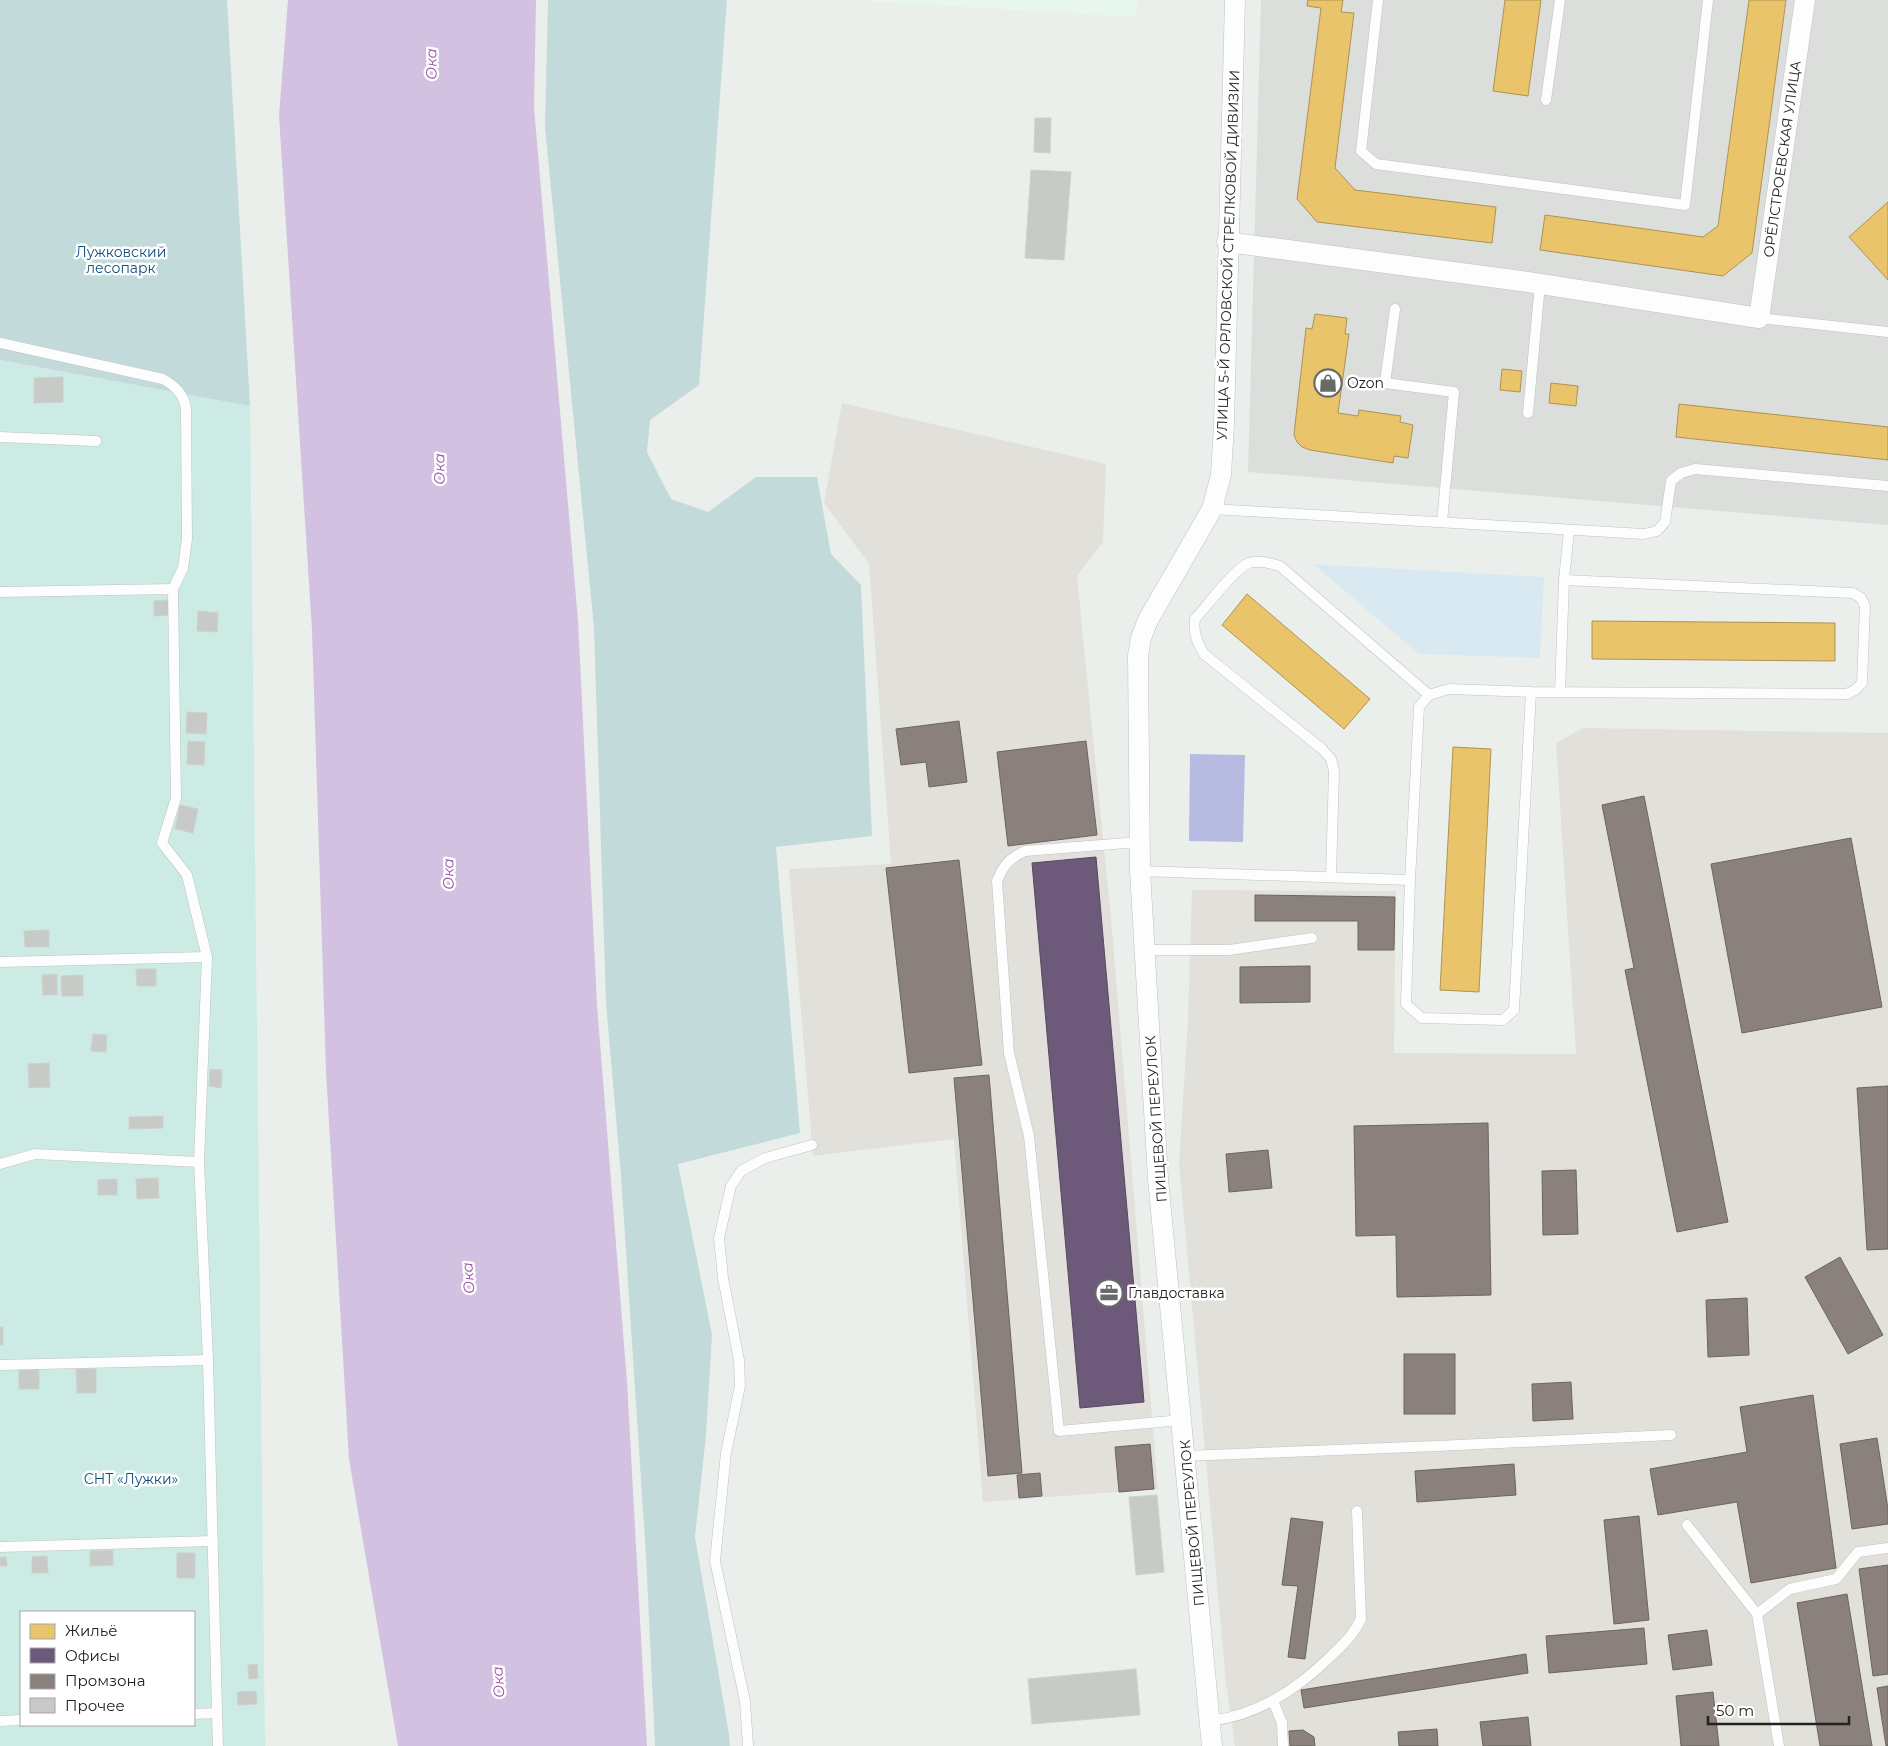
<svg xmlns="http://www.w3.org/2000/svg" width="1888" height="1746" font-family="Montserrat,sans-serif">
	<style>
		.residential { fill: #dcdedc }
		.industrial { fill: #e2e0da }
		.education { fill: #e8f7ed }
		.grass { fill: #ccebe5; fill-rule: evenodd }
		.forest { fill: #c2dbda }
		.park { fill: #d9e9f2 }
		.pitch { fill: #b7bbe2 }
		.water { fill: #d2c1e0 }
		.homes { fill: #e9c46a; stroke: #ad9354 }
		.offices { fill: #6d597a; stroke: #564860 }
		.industry { fill: #8a817c; stroke: #6b6461 }
		.building { fill: #c7cac6; stroke: #cdd2cc }
		.lines { fill: none; stroke-linecap: round; stroke-linejoin: round }
		.service-casing { stroke: #c0c1c0; stroke-width: 11 }
		.minor-casing { stroke: #c0c1c0; stroke-width: 21 }
		.service { stroke: #fcfdfc; stroke-width: 10 }
		.minor { stroke: #fcfdfc; stroke-width: 20 }
		.labels { text-anchor: middle; dominant-baseline: central; stroke-width: 5; stroke-linejoin: round; paint-order: stroke }
		.street-label { font-size: 14px; fill: #222; stroke: #fff }
		.park-label { font-size: 14px; fill: #134f7c; stroke: #fff }
		.poi-label { font-size: 14px; fill: #222; stroke: #fff; text-anchor: start }
		.water-label { font-size: 15px; font-style: italic; fill: #9f53ac; stroke: #fff }
	</style>
	<rect width="100%" height="100%" fill="#ebefeb"/>
	<polygon class="residential" points="1261,0 1888,0 1888,525 1248,472"/>
	<g class="industrial">
		<polygon points="842,403 1106,464 1103,542 1077,576 1112,929 1158,1489 983,1502 954,1139 813,1156 789,869 891,864 869,564 824,503"/>
		<polygon points="1583,728 1888,733 1888,1746 1235,1746 1226,1683 1179,1163 1188,1019 1192,890 1396,891 1394,1053 1576,1054 1556,743"/>
	</g>
	<polygon class="education" points="853,0 1137,0 1136,17"/>
	<path class="grass" d="M 0,360 L 250,406 L 265,1746 L 0,1746 ZM 21,1612 L 194,1612 L 194,1725 L 21,1725 Z"/>
	<g class="forest">
		<polygon points="0,0 227,0 250,406 0,360"/>
		<polygon points="548,0 727,0 699,385 650,420 647,452 671,499 708,512 756,477 817,477 831,554 861,585 872,836 776,847 800,1133 678,1164 712,1335 706,1435 695,1537 729,1734 730,1746 655,1746 646,1556 621,1176 606,1003 594,628 545,127"/>
	</g>
	<polygon class="park" points="1313,564 1544,577 1540,658 1419,654"/>
	<polygon class="pitch" points="1190,754 1245,755 1243,842 1189,841"/>
	<polygon class="water" points="288,0 536,0 534,107 578,621 597,1005 627,1382 647,1746 398,1746 349,1459 326,1071 312,630 279,116"/>
	<g class="homes">
		<polygon points="1308,0 1343,0 1341,12 1354,13 1335,168 1355,190 1496,207 1492,243 1317,222 1297,199 1321,8 1307,6"/>
		<polygon points="1505,0 1541,0 1528,96 1493,91"/>
		<polygon points="1749,0 1786,0 1752,253 1723,276 1540,250 1545,215 1703,237 1718,226"/>
		<polygon points="1888,202 1888,280 1849,237"/>
		<polygon points="1315,314 1347,318 1345,334 1349,334 1338,413 1358,416 1359,410 1401,416 1400,422 1413,425 1408,458 1394,456 1393,463 1310,450 1302,447 1297,442 1294,435 1295,425 1306,328 1312,329"/>
		<polygon points="1502,369 1522,371 1520,392 1500,390"/>
		<polygon points="1551,383 1578,386 1576,406 1549,403"/>
		<polygon points="1679,404 1888,427 1888,460 1676,437"/>
		<polygon points="1247,594 1370,699 1344,729 1222,625"/>
		<polygon points="1592,621 1835,623 1835,661 1592,659"/>
		<polygon points="1453,747 1491,749 1479,992 1440,990"/>
	</g>
	<polygon class="offices" points="1096,857 1144,1402 1080,1408 1032,863"/>
	<g class="industry">
		<polygon points="959,721 967,782 929,787 926,762 901,765 896,729"/>
		<polygon points="1086,741 1097,835 1008,846 997,752"/>
		<polygon points="1644,796 1728,1222 1677,1232 1625,970 1634,968 1602,805"/>
		<polygon points="1851,838 1882,1007 1742,1033 1711,864"/>
		<polygon points="959,860 982,1065 909,1073 886,868"/>
		<polygon points="1255,895 1395,897 1394,950 1358,950 1358,921 1255,921"/>
		<polygon points="1310,966 1310,1002 1240,1003 1240,967"/>
		<polygon points="989,1075 1022,1473 988,1476 954,1078"/>
		<polygon points="1888,1086 1888,1249 1867,1250 1857,1088"/>
		<polygon points="1488,1123 1491,1295 1397,1297 1396,1235 1356,1236 1354,1126"/>
		<polygon points="1268,1150 1272,1188 1229,1192 1226,1154"/>
		<polygon points="1576,1170 1578,1234 1543,1235 1542,1171"/>
		<polygon points="1840,1257 1883,1335 1848,1354 1805,1277"/>
		<polygon points="1747,1298 1749,1355 1708,1357 1706,1300"/>
		<rect x="1404" y="1354" width="51" height="60"/>
		<polygon points="1571,1382 1573,1419 1533,1421 1532,1384"/>
		<polygon points="1813,1395 1836,1568 1751,1583 1737,1502 1658,1515 1650,1469 1747,1452 1740,1407"/>
		<polygon points="1877,1438 1888,1509 1888,1524 1852,1529 1840,1444"/>
		<polygon points="1150,1444 1154,1489 1119,1492 1115,1447"/>
		<polygon points="1514,1464 1516,1495 1417,1502 1415,1471"/>
		<polygon points="1040,1473 1042,1496 1019,1498 1017,1475"/>
		<polygon points="1639,1516 1649,1620 1614,1624 1604,1520"/>
		<polygon points="1291,1518 1323,1522 1305,1659 1288,1657 1298,1586 1282,1585"/>
		<polygon points="1888,1565 1888,1674 1873,1676 1859,1569"/>
		<polygon points="1847,1594 1872,1746 1820,1746 1797,1603"/>
		<polygon points="1644,1628 1647,1664 1549,1673 1546,1636"/>
		<polygon points="1707,1630 1712,1665 1673,1670 1668,1635"/>
		<polygon points="1526,1654 1528,1673 1304,1708 1301,1690"/>
		<polygon points="1888,1686 1888,1746 1886,1746 1877,1688"/>
		<polygon points="1713,1692 1719,1746 1681,1746 1676,1696"/>
		<polygon points="1528,1717 1531,1746 1483,1746 1480,1722"/>
		<polygon points="1437,1729 1438,1746 1399,1746 1398,1732"/>
		<polygon points="1303,1730 1314,1737 1315,1746 1290,1746 1289,1731"/>
	</g>
	<g class="building">
		<polygon points="1035,118 1051,118 1050,153 1034,152"/>
		<polygon points="1031,170 1071,172 1064,260 1025,258"/>
		<polygon points="63,377 63,402 34,403 34,378"/>
		<polygon points="169,600 170,615 154,616 154,601"/>
		<polygon points="198,611 218,613 217,632 197,631"/>
		<polygon points="187,712 207,713 206,734 186,733"/>
		<polygon points="188,741 205,742 204,765 187,764"/>
		<polygon points="180,805 198,809 193,833 175,829"/>
		<polygon points="49,930 49,947 25,947 24,931"/>
		<polygon points="136,969 156,969 156,986 137,986"/>
		<polygon points="57,974 57,995 43,995 42,975"/>
		<polygon points="83,975 83,996 62,996 61,976"/>
		<polygon points="93,1034 107,1035 106,1052 91,1051"/>
		<polygon points="49,1063 50,1087 29,1088 28,1064"/>
		<polygon points="210,1069 222,1070 221,1088 209,1086"/>
		<polygon points="163,1116 163,1128 129,1129 129,1117"/>
		<polygon points="158,1178 159,1198 137,1199 136,1179"/>
		<polygon points="117,1179 117,1195 98,1195 98,1180"/>
		<rect x="0" y="1327" width="3" height="18"/>
		<rect x="19" y="1369" width="20" height="20"/>
		<polygon points="76,1369 96,1369 96,1393 77,1393"/>
		<polygon points="1157,1495 1164,1572 1136,1575 1129,1497"/>
		<polygon points="113,1550 113,1565 90,1566 90,1551"/>
		<rect x="177" y="1553" width="18" height="25"/>
		<polygon points="47,1556 48,1573 32,1573 32,1557"/>
		<polygon points="0,1557 6,1557 7,1566 0,1566"/>
		<polygon points="257,1664 258,1678 249,1679 248,1665"/>
		<polygon points="1136,1669 1140,1715 1032,1724 1028,1679"/>
		<polygon points="256,1691 257,1704 238,1705 237,1692"/>
	</g>
	<g class="lines">
		<g class="service-casing">
			<g id="service">
				<polyline points="1378,0 1361,151 1376,164 1685,205 1708,0"/>
				<polyline points="1546,100 1560,0"/>
				<polyline points="1395,309 1385,383 1454,392 1442,522"/>
				<polyline points="1759,318 1888,332"/>
				<path d="M 0,343 L 163,379 C 175,386 184,394 186,409 L 187,539 L 183,568 L 173,589"/>
				<polyline points="1528,413 1540,284"/>
				<polyline points="0,437 96,441"/>
				<polyline points="1212,509 1644,534 1657,531 1665,522 1671,481 1681,473 1695,469 1888,486"/>
				<polyline points="0,592 173,589 176,798 162,843 187,875 207,957 199,1162 208,1360 217,1713 194,1714"/>
				<polyline points="1531,692 1514,1010 1503,1020 1422,1018 1406,1004 1410,880 1419,707 1429,695 1449,689 1531,692 1847,694 1855,690 1862,683 1865,606 1861,598 1853,593 1564,580 1569,531"/>
				<polyline points="1560,692 1564,580"/>
				<path d="M 1139,842 L 1025,851 C 1008,859 1004,865 997,881 L 1009,1053 L 1029,1136 L 1059,1431 L 1182,1420"/>
				<polyline points="1140,871 1410,880"/>
				<path d="M 1331,877 L 1334,771 L 1331,759 L 1322,749 L 1204,654 C 1197,642 1193,633 1195,619 C 1207,606 1234,569 1249,563 C 1260,560 1269,563 1280,566 L 1429,695"/>
				<polyline points="1145,950 1229,950 1312,938"/>
				<polyline points="0,962 207,957"/>
				<polyline points="0,1164 35,1154 199,1162"/>
				<polyline points="0,1365 208,1360"/>
				<polyline points="1185,1456 1437,1446 1671,1435"/>
				<polyline points="1687,1525 1757,1614"/>
				<polyline points="0,1547 213,1541"/>
				<polyline points="1273,1701 1282,1723 1283,1746"/>
				<polyline points="217,1713 218,1746"/>
				<polyline points="0,1721 21,1720"/>
				<path d="M 1210,1721 C 1258,1715 1296,1690 1330,1657 C 1343,1644 1353,1636 1361,1619 L 1357,1511"/>
				<polyline points="748,1746 745,1701 715,1561 726,1453 740,1386 739,1360 723,1278 719,1238 731,1186 741,1171 765,1158 812,1145"/>
				<polyline points="1779,1746 1757,1614 1790,1589 1836,1579 1858,1552 1888,1548"/>
			</g>
		</g>
		<g class="minor-casing">
			<g id="minor">
				<polyline points="1227,242 1521,281 1759,318 1805,0"/>
				<polyline points="1212,1746 1158,1179 1140,871 1138,656 1141,638 1148,620 1212,509 1221,475 1224,424 1235,0"/>
			</g>
		</g>
		<use href="#service" class="service"/>
		<use href="#minor" class="minor"/>
	</g>
	<defs>
		<g id="shop-ring" transform="scale(1.4375)"><circle r="9.5" fill="#fff" stroke="#686a68" stroke-width="1.5"/><path d="M-5-2.5h2.3a2.7 3.5 0 0 1 5.4 0H5L5.5 6h-11ZM-1.5-2.5h3a1.5 2.3 0 0 0-3 0Z" fill="#686a68"/></g>
		<g id="office-ring" transform="scale(1.4375)"><circle r="9.5" fill="#fff" stroke="#686a68" stroke-width="1.5"/><path d="M-6-3h4V-5.5h4V-3h4V5H-6ZM-1-4.5V-3h2v-1.5ZM-6 0V1H6V0Z" fill="#686a68"/></g>
	</defs>
	<g fill-rule="evenodd">
		<use href="#shop-ring" x="1328" y="383"/>
		<use href="#office-ring" x="1109" y="1293"/>
	</g>
	<g class="labels">
		<g class="street-label">
			<text transform="translate(1782 159) rotate(-82)">ОРЁЛСТРОЕВСКАЯ УЛИЦА</text>
			<text transform="translate(1228 255) rotate(-88)">УЛИЦА 5-Й ОРЛОВСКОЙ СТРЕЛКОВОЙ ДИВИЗИИ</text>
			<text transform="translate(1156 1119) rotate(-94)">ПИЩЕВОЙ ПЕРЕУЛОК</text>
			<text transform="translate(1192 1523) rotate(-95)">ПИЩЕВОЙ ПЕРЕУЛОК</text>
		</g>
		<g class="park-label">
			<text x="121" y="252">Лужковский<tspan x="121" dy="16">лесопарк</tspan></text>
			<text x="131" y="1479">СНТ «Лужки»</text>
		</g>
		<g class="poi-label">
			<text x="1347" y="383">Ozon</text>
			<text x="1128" y="1293">Главдоставка</text>
		</g>
		<g class="water-label">
			<text transform="translate(431 64) rotate(-91)">Ока</text>
			<text transform="translate(439 469) rotate(-91)">Ока</text>
			<text transform="translate(448 874) rotate(-91)">Ока</text>
			<text transform="translate(468 1278) rotate(-94)">Ока</text>
			<text transform="translate(498 1682) rotate(-94)">Ока</text>
		</g>
	</g>
	<rect x="20" y="1611" width="175" height="115" fill="#ffffff" stroke="#a7a7a7"/>
	<rect x="30" y="1624" width="25" height="15" fill="#e9c46a" stroke="#a7a7a7"/>
	<text x="65" y="1636" font-size="15" fill="#222222">Жильё</text>
	<rect x="30" y="1648" width="25" height="15" fill="#6d597a" stroke="#a7a7a7"/>
	<text x="65" y="1661" font-size="15" fill="#222222">Офисы</text>
	<rect x="30" y="1674" width="25" height="15" fill="#8a817c" stroke="#a7a7a7"/>
	<text x="65" y="1686" font-size="15" fill="#222222">Промзона</text>
	<rect x="30" y="1698" width="25" height="15" fill="#c7cac6" stroke="#a7a7a7"/>
	<text x="65" y="1711" font-size="15" fill="#222222">Прочее</text>
	<path d="M1708 1716v8h141v-8" fill="none" stroke="#222222" stroke-width="2.5"/>
	<text x="1716" y="1716" font-size="15" fill="#222222" stroke="#ffffff" stroke-width="4" paint-order="stroke">50 m</text>
</svg>
